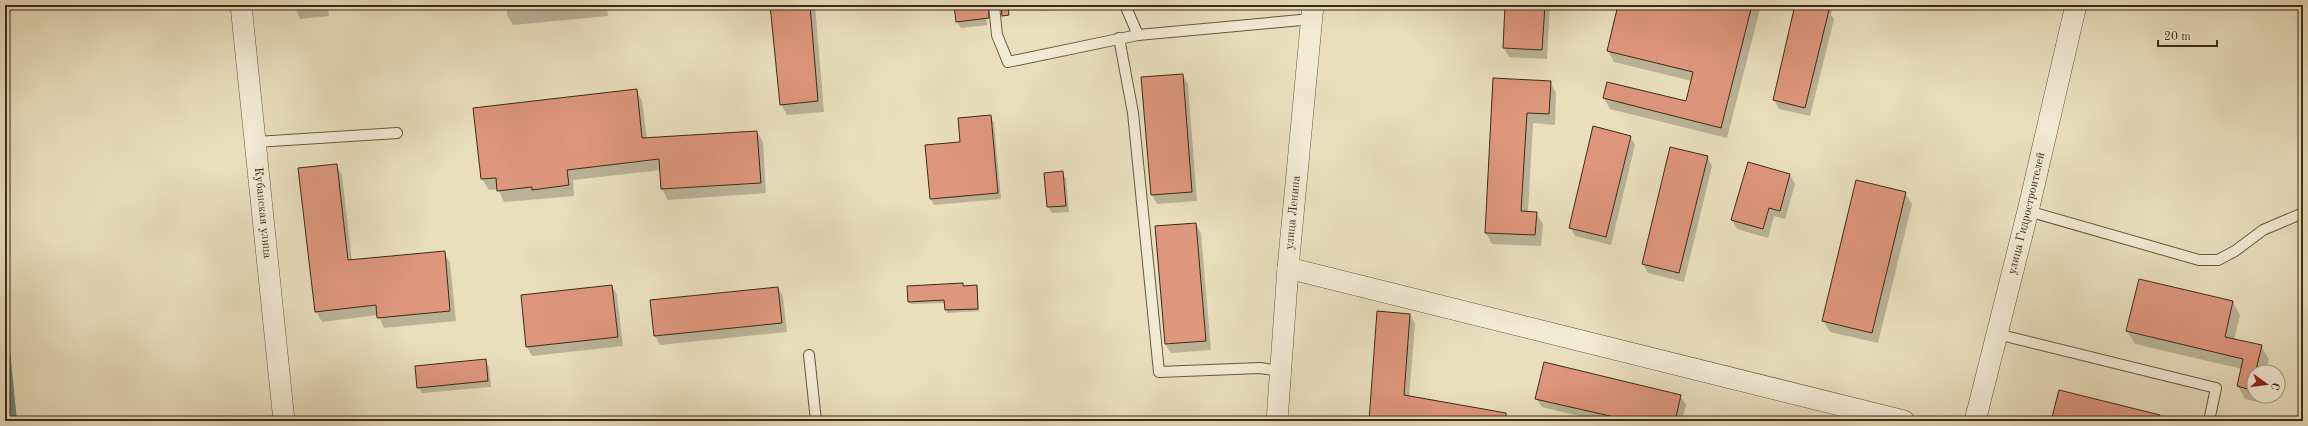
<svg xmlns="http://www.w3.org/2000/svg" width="2308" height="426" font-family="'Old Standard TT',serif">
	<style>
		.shadow { fill: #0003 }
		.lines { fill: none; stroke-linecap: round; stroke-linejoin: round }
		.stream { stroke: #728275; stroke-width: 6 }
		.building { fill: #de967c; stroke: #3b2b16 }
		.lane-casing { stroke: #665840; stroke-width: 12 }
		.street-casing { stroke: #665840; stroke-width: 22 }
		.lane { stroke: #f1ead4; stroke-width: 10 }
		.street { stroke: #f1ead4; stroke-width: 21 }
		.labels { text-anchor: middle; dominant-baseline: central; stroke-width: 4; stroke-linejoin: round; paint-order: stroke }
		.street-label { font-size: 12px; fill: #3b2b16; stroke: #f1ead4 }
	</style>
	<rect width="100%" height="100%" fill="#e9dfbd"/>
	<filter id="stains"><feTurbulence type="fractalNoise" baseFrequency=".005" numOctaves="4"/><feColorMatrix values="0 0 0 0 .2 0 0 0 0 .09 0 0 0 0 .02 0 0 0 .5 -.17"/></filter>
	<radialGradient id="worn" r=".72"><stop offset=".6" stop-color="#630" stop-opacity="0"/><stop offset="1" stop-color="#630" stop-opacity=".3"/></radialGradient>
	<g class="shadow">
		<polygon points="294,5 327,5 329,16 300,19"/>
		<polygon points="507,5 607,5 608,16 513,25 507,15"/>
		<polygon points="771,5 815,5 824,112 787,115 781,104"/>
		<polygon points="878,5 893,5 879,7"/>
		<polygon points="955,5 984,5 987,25 961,28 957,21"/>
		<polygon points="1036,5 1053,5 1053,10 1040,11"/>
		<polygon points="1506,5 1550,5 1547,59 1509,57 1504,48"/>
		<polygon points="1619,5 1761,5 1727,138 1610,109 1604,98 1687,102 1692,81 1614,62 1608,51"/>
		<polygon points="1797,5 1833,5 1831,15 1834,19 1810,116 1779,109 1774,100"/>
		<polygon points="1182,75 1188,84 1197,201 1157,204 1152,195"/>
		<polygon points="1494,79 1550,82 1556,93 1555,125 1533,123 1528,212 1536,213 1543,224 1541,246 1492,244 1486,233"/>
		<polygon points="636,90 642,101 647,139 757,132 763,142 766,193 668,200 662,189 661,170 573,180 574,196 504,202 498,189 489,190 482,179 474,108"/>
		<polygon points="990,116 994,123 1001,199 934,205 931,199 961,143"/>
		<polygon points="1630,136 1635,145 1611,245 1575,236 1570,227"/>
		<polygon points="1707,157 1712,166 1684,282 1648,273 1643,264"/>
		<polygon points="336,165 342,175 352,261 444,252 450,263 456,321 384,328 378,315 322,322 316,311"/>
		<polygon points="1062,172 1066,179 1069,212 1052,213 1048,207 1045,174"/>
		<polygon points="1790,175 1795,184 1785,219 1774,216 1768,238 1737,229 1732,220"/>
		<polygon points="1905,193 1912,204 1878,343 1830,332 1823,320"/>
		<polygon points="1196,224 1201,233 1211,350 1171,353 1165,344 1156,227"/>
		<polygon points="2139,280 2233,302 2240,315 2234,340 2261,346 2269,359 2266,372 2254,372 2254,396 2260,396 2258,402 2245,399 2238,386 2242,369 2135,344 2127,331"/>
		<polygon points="963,284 964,287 977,286 979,311 947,313 945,303 911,304 909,302"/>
		<polygon points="612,286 617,295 623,346 532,356 527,347 522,296"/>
		<polygon points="778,288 783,297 787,332 660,345 655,336"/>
		<polygon points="1410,315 1415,324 1409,397 1504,421 1370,421"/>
		<polygon points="485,360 489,367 491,387 422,393 418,387"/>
		<polygon points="2060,392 2180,421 2053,421"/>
		<polygon points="1680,396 1686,405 1682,421 1600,421 1542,407 1536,398"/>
	</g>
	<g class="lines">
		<polyline class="stream" points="5,330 14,421"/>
	</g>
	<g class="building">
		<polygon points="770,5 810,5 818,101 780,105"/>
		<polygon points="954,5 988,5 989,18 956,22"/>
		<polygon points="1001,5 1008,5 1009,15 1002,16"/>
		<polygon points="1505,5 1545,5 1542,50 1503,48"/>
		<polygon points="1618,5 1752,5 1721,128 1603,98 1607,82 1686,101 1693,72 1607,51"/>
		<polygon points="1795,5 1810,5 1829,10 1805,108 1773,100"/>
		<polygon points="1183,74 1192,192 1151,195 1141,77"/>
		<polygon points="1493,78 1551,81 1549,114 1527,113 1521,211 1537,212 1535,235 1485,233"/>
		<polygon points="637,89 642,138 757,131 761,183 661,189 659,159 567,170 569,185 532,190 532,187 497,191 496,178 481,179 473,108"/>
		<polygon points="991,115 998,193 930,199 925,145 960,142 958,118"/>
		<polygon points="1593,126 1631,136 1606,237 1569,228"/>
		<polygon points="1670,147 1708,156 1679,273 1642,264"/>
		<polygon points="1748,162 1790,174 1780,211 1769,208 1763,229 1731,220"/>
		<polygon points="337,164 348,260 445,251 450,311 377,318 376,305 315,312 298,168"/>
		<polygon points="1063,171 1066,206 1047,207 1044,173"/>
		<polygon points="1856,180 1906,192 1872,333 1822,321"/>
		<polygon points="1196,223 1206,341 1165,344 1155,226"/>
		<polygon points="2139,279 2233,301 2225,337 2262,345 2251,390 2237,386 2243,359 2126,331"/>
		<polygon points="963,283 963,286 977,285 978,309 945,310 944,300 908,302 907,286"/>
		<polygon points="612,285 618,337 526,347 521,295"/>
		<polygon points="778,287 782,323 654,336 650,300"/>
		<polygon points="1377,311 1410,314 1404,395 1506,413 1506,421 1369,421"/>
		<polygon points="486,359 488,381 417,388 415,366"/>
		<polygon points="1544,362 1681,395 1675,421 1632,421 1535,399"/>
		<polygon points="2059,390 2160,415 2159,421 2051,421"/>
	</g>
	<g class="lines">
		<g class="lane-casing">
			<g id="lane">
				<polyline points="994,5 997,35 1008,62 1138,35 1312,19"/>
				<polyline points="1125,5 1138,35"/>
				<polyline points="1119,38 1133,113 1159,372 1260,368 1280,371"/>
				<polyline points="256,142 397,133"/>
				<polyline points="2028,211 2199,260 2218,260 2235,251 2263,230 2303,213"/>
				<polyline points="1997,334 2216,388 2209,421"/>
				<polyline points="809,355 816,421"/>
			</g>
		</g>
		<g class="street-casing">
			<g id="street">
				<path id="s1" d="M 241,5 L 284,421"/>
				<polyline points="1288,268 1904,421"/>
				<path id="s2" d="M 1277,421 L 1288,268 L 1313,5"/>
				<path id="s3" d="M 1975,421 L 2028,211 L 2076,5"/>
			</g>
		</g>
		<use href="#lane" class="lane"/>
		<use href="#street" class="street"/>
	</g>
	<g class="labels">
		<g class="street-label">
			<text stroke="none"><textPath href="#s1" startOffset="209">Кубанская улица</textPath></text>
			<text stroke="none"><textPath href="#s2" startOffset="209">улица Ленина</textPath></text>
			<text stroke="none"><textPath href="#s3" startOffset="214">улица Гидростроителей</textPath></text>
		</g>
	</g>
	<rect width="2308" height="426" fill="none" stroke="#e9dfbd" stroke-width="20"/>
	<rect x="6" y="6" width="2296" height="414" fill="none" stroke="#3b2b16" stroke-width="2"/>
	<rect x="10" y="10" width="2288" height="406" fill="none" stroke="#3b2b16"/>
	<g transform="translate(2266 384) rotate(104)"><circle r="19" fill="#f1ead4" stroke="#a89e88"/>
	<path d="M0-3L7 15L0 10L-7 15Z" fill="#8f2418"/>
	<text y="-6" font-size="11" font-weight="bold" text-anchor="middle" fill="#3b2b16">С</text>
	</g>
	<path d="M2158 40v6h59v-6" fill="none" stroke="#3b2b16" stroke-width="2"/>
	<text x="2164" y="40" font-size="12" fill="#3b2b16" stroke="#f1ead4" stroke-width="3" paint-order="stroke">20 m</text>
	<rect width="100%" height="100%" filter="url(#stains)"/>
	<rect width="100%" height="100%" fill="url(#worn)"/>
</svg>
